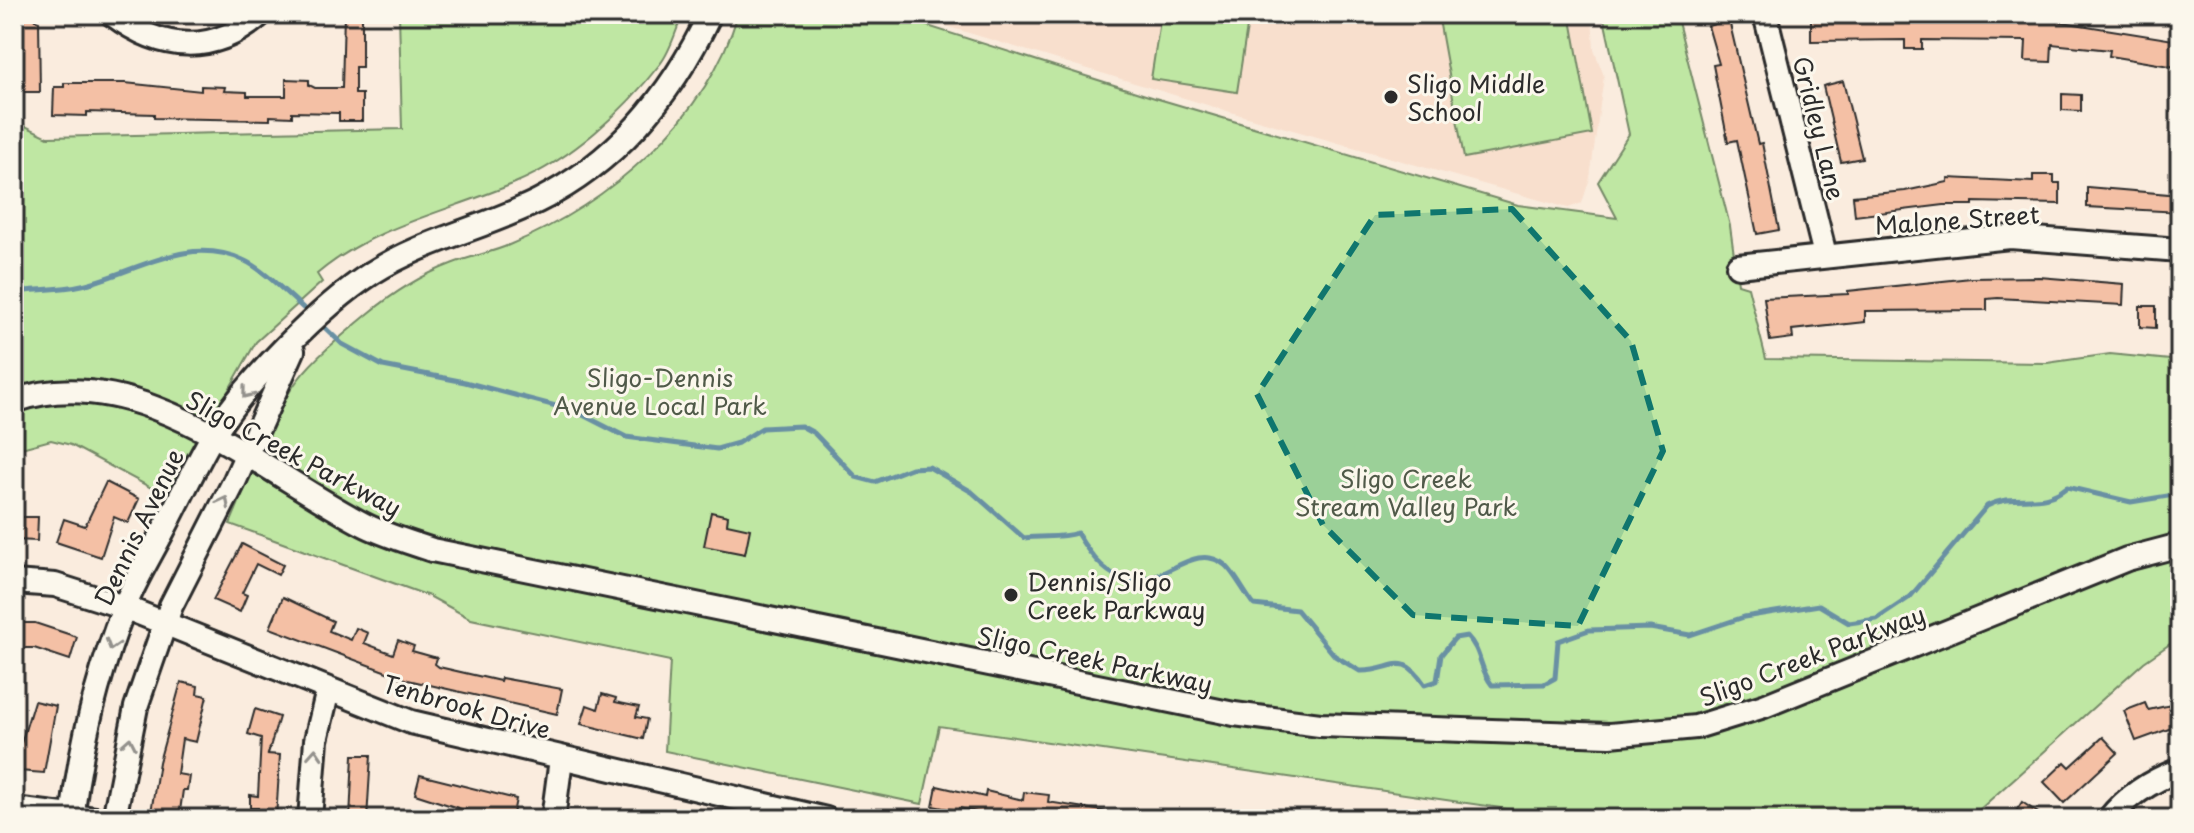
<svg xmlns="http://www.w3.org/2000/svg" width="2194" height="833" font-family="'Playpen Sans',sans-serif">
	<style>
		.built { fill: #f8dfcd }
		.green { fill: #bfe7a3; stroke: #758967; stroke-width: 2 }
		.lines { fill: none; stroke-linecap: round; stroke-linejoin: round }
		.stream { stroke: #6990a3; stroke-width: 5 }
		.building { fill: #f4c0a5; stroke: #2b2b2b; stroke-width: 2 }
		.minor-casing { stroke: #2b2b2b; stroke-width: 28 }
		.minor { stroke: #fbf7ec; stroke-width: 22 }
		.oneway { stroke: #93918c }
		.marked { fill: #0f766e; fill-opacity: 0.2; stroke: #0f766e; stroke-width: 6; stroke-dasharray: 16 10; stroke-linejoin: round }
		.poi-dot { fill: #2b2b2b; stroke: #fbf7ec; stroke-width: 3 }
		.labels { text-anchor: middle; dominant-baseline: central; stroke-width: 6; stroke-linejoin: round; paint-order: stroke }
		.poi-label { font-size: 24px; fill: #2b2b2b; stroke: #fbf7ec; text-anchor: start }
		.street-label { font-size: 24px; fill: #2b2b2b; stroke: #fbf7ec }
		.park-label { font-size: 24px; fill: #505a49; stroke: #fbf7ec }
	</style>
	<rect width="100%" height="100%" fill="#faecde"/>
	<filter id="ink" filterUnits="userSpaceOnUse"><feTurbulence type="fractalNoise" baseFrequency=".0125" numOctaves="2"/><feDisplacementMap in="SourceGraphic" scale="16" xChannelSelector="R" yChannelSelector="G"/><feConvolveMatrix kernelMatrix="1 2 1 2 8 2 1 2 1" color-interpolation-filters="sRGB"/></filter>
	<g filter="url(#ink)">
		<polygon class="built" points="906,14 1592,14 1594,50 1604,76 1590,178 1582,203 1568,208 1247,117"/>
		<g class="green">
			<path d="M 399,14 L 683,14 C 676,29 671,51 660,64 C 623,112 572,159 515,183 C 447,212 375,225 317,274 L 322,282 L 256,342 L 168,497 L 71,445 L 51,440 L 14,450 L 14,111 L 25,126 L 48,137 L 402,129 Z"/>
			<path d="M 738,14 L 890,14 L 1155,98 L 1518,205 L 1617,218 L 1598,182 L 1629,134 L 1603,14 L 1676,14 L 1730,226 L 1738,284 L 1748,287 L 1766,359 L 2047,363 L 2110,354 L 2180,361 L 2180,637 L 2144,662 L 1969,819 L 1576,819 L 939,726 L 922,804 L 665,751 L 670,661 L 471,619 L 429,596 L 230,524 C 249,481 270,417 297,381 C 315,357 345,333 368,314 C 392,294 422,275 451,264 C 470,256 491,253 509,245 C 608,204 707,120 738,14 Z"/>
			<polygon points="1161,14 1249,14 1237,92 1151,79"/>
			<polygon points="1438,14 1570,14 1592,134 1464,158"/>
		</g>
		<g class="lines">
			<g class="stream">
				<path d="M 14,292 C 36,289 60,290 82,285 C 136,273 186,234 243,260 C 264,269 292,299 310,314"/>
				<path d="M 321,324 L 342,344 L 383,366 L 465,382 L 575,411 L 626,437 L 717,449 L 738,443 L 762,428 L 801,426 L 814,433 L 856,477 L 875,482 L 911,468 L 929,467 L 972,492 L 1024,538 C 1043,535 1059,539 1077,533 C 1139,639 1180,529 1225,565 C 1234,572 1245,594 1254,605 L 1297,610 L 1335,656 L 1360,671 C 1394,672 1400,648 1425,685 L 1437,681 L 1441,655 L 1455,638 L 1467,636 C 1482,651 1479,669 1492,685 L 1544,684 L 1555,678 L 1558,641 L 1589,630 L 1650,628 L 1690,635 L 1744,617 L 1819,605 L 1849,623 L 1877,619 L 1910,597 L 1987,506 C 2018,491 2040,509 2067,487 L 2131,502 L 2180,494"/>
			</g>
		</g>
		<g class="building">
			<polygon points="14,14 35,14 35,20 39,21 40,92 14,92 14,66 18,66"/>
			<polygon points="344,14 362,14 362,67 355,67 355,94 362,94 362,121 339,121 339,113 292,112 292,117 270,116 270,120 154,118 154,114 87,112 87,116 53,115 54,87 64,87 64,83 125,83 201,91 201,86 225,87 224,91 247,92 247,96 286,96 286,79 309,80 309,85 315,88 342,88"/>
			<polygon points="1811,18 2004,18 2056,21 2180,41 2180,48 2176,67 2109,56 2110,50 2052,44 2051,62 2025,61 2026,41 1922,40 1922,49 1905,49 1905,40 1811,41"/>
			<polygon points="1729,20 1758,144 1762,143 1779,230 1757,234 1737,140 1728,142 1713,65 1719,64 1708,26"/>
			<polygon points="1843,81 1862,158 1841,162 1823,86"/>
			<polygon points="2062,94 2081,95 2081,111 2062,110"/>
			<polygon points="2033,175 2054,175 2054,183 2060,183 2060,204 1973,202 1973,205 1944,205 1855,216 1853,196 1905,191 1948,182 1948,178 2033,182"/>
			<polygon points="2087,187 2180,195 2180,212 2087,207"/>
			<polygon points="2039,277 2124,284 2123,305 1998,298 1987,299 1987,310 1865,311 1865,322 1792,330 1793,338 1770,341 1764,298 1848,294 1848,291 1971,278"/>
			<polygon points="2140,306 2156,306 2156,328 2140,327"/>
			<polygon points="106,482 139,499 128,523 114,517 101,557 56,542 64,519 85,526"/>
			<polygon points="711,512 728,516 727,524 750,529 745,554 704,546"/>
			<polygon points="14,517 38,517 37,541 14,540"/>
			<polygon points="242,544 283,565 278,575 256,564 242,593 247,595 240,612 213,600"/>
			<polygon points="283,597 333,621 329,631 351,640 356,628 368,633 364,643 393,654 398,640 414,646 412,651 437,658 435,664 439,667 500,681 501,678 562,689 557,714 408,680 270,628"/>
			<polygon points="14,623 35,623 77,637 70,660 34,648 14,648"/>
			<polygon points="181,682 198,686 197,694 207,696 196,742 182,739 177,774 189,776 187,790 183,790 179,818 150,819 159,762"/>
			<polygon points="602,694 616,698 615,702 639,707 636,717 647,719 643,739 581,724 587,705 598,709"/>
			<polygon points="34,701 56,706 44,773 19,771 20,747"/>
			<polygon points="2145,703 2148,710 2180,703 2180,725 2136,741 2124,711"/>
			<polygon points="255,709 279,717 268,754 280,755 276,819 258,819 258,808 250,808 250,795 258,796 261,738 248,734"/>
			<polygon points="2103,737 2118,753 2064,803 2044,782 2065,762 2070,767"/>
			<polygon points="353,755 371,755 367,819 350,819"/>
			<polygon points="420,775 516,799 512,819 492,819 415,794"/>
			<polygon points="937,786 985,797 986,791 1023,800 1024,792 1049,795 1048,802 1109,812 1108,819 1007,819 959,808 958,811 933,806"/>
			<polygon points="2022,802 2047,819 2011,819"/>
		</g>
		<g class="lines">
			<g class="minor-casing">
				<g id="minor">
					<path d="M 112,14 C 161,51 213,56 261,14"/>
					<polyline points="1765,14 1825,255"/>
					<polyline points="1738,266 2010,237 2180,250"/>
					<path d="M 14,401 C 137,357 262,472 363,524 C 384,535 409,542 432,550 L 1234,714 L 1320,725 L 1610,735 L 1696,727 L 1764,706 L 2127,559 L 2180,545"/>
					<polyline points="14,582 55,585 124,607 411,722 826,819"/>
					<polyline points="14,809 95,819"/>
					<path d="M 72,819 C 80,748 98,675 124,608 C 134,582 149,558 162,533 C 179,501 194,468 212,437 C 243,385 321,306 372,273 C 424,240 484,228 538,201 C 618,161 673,93 710,14"/>
					<polyline points="114,819 136,707 171,606 235,480 293,351"/>
					<polyline points="310,819 316,740 328,690"/>
					<polyline points="553,819 561,759"/>
					<path d="M 2109,819 C 2127,796 2153,780 2180,770"/>
				</g>
			</g>
			<use href="#minor" class="minor"/>
		</g>
		<defs><path id="oneway-chevron" d="M-2-3.5L2.5 0L-2 3.5" fill="none" stroke-width="1.6" stroke-linecap="round" stroke-linejoin="round" transform="scale(2)"/></defs>
		<g class="oneway">
			<use href="#oneway-chevron" transform="translate(247 393) rotate(129)"/>
			<use href="#oneway-chevron" transform="translate(224 502) rotate(-63)"/>
			<use href="#oneway-chevron" transform="translate(112 645) rotate(107)"/>
			<use href="#oneway-chevron" transform="translate(129 743) rotate(-79)"/>
			<use href="#oneway-chevron" transform="translate(315 754) rotate(-86)"/>
		</g>
	</g>
	<path class="marked" d="M 1512,209 L 1631,341 L 1663,451 L 1578,626 L 1413,615 L 1323,525 L 1257,394 L 1375,215 Z"/>
	<g class="poi-dot">
		<circle cx="1391" cy="97" r="8"/>
		<circle cx="1011" cy="595" r="8"/>
	</g>
	<g class="labels">
		<g class="poi-label">
			<text x="1407" y="83">Sligo Middle<tspan x="1407" dy="28">School</tspan></text>
			<text x="1027" y="581">Dennis/Sligo<tspan x="1027" dy="28">Creek Parkway</tspan></text>
		</g>
		<g class="street-label">
			<text transform="translate(1820 128) rotate(76)">Gridley Lane</text>
			<text transform="translate(1957 219) rotate(-4)">Malone Street</text>
			<text transform="translate(294 453) rotate(28)">Sligo Creek Parkway</text>
			<text transform="translate(138 527) rotate(-64)">Dennis Avenue</text>
			<text transform="translate(1812 655) rotate(-21)">Sligo Creek Parkway</text>
			<text transform="translate(1095 659) rotate(12)">Sligo Creek Parkway</text>
			<text transform="translate(467 706) rotate(16)">Tenbrook Drive</text>
		</g>
		<g class="park-label">
			<text x="660" y="377">Sligo-Dennis<tspan x="660" dy="28">Avenue Local Park</tspan></text>
			<text x="1406" y="478">Sligo Creek<tspan x="1406" dy="28">Stream Valley Park</tspan></text>
		</g>
	</g>
	<rect width="2194" height="833" fill="none" stroke="#fbf7ec" stroke-width="48"/>
	<rect x="24" y="24" width="2146" height="785" fill="none" stroke="#2b2b2b" stroke-width="3" filter="url(#ink)"/>
</svg>
